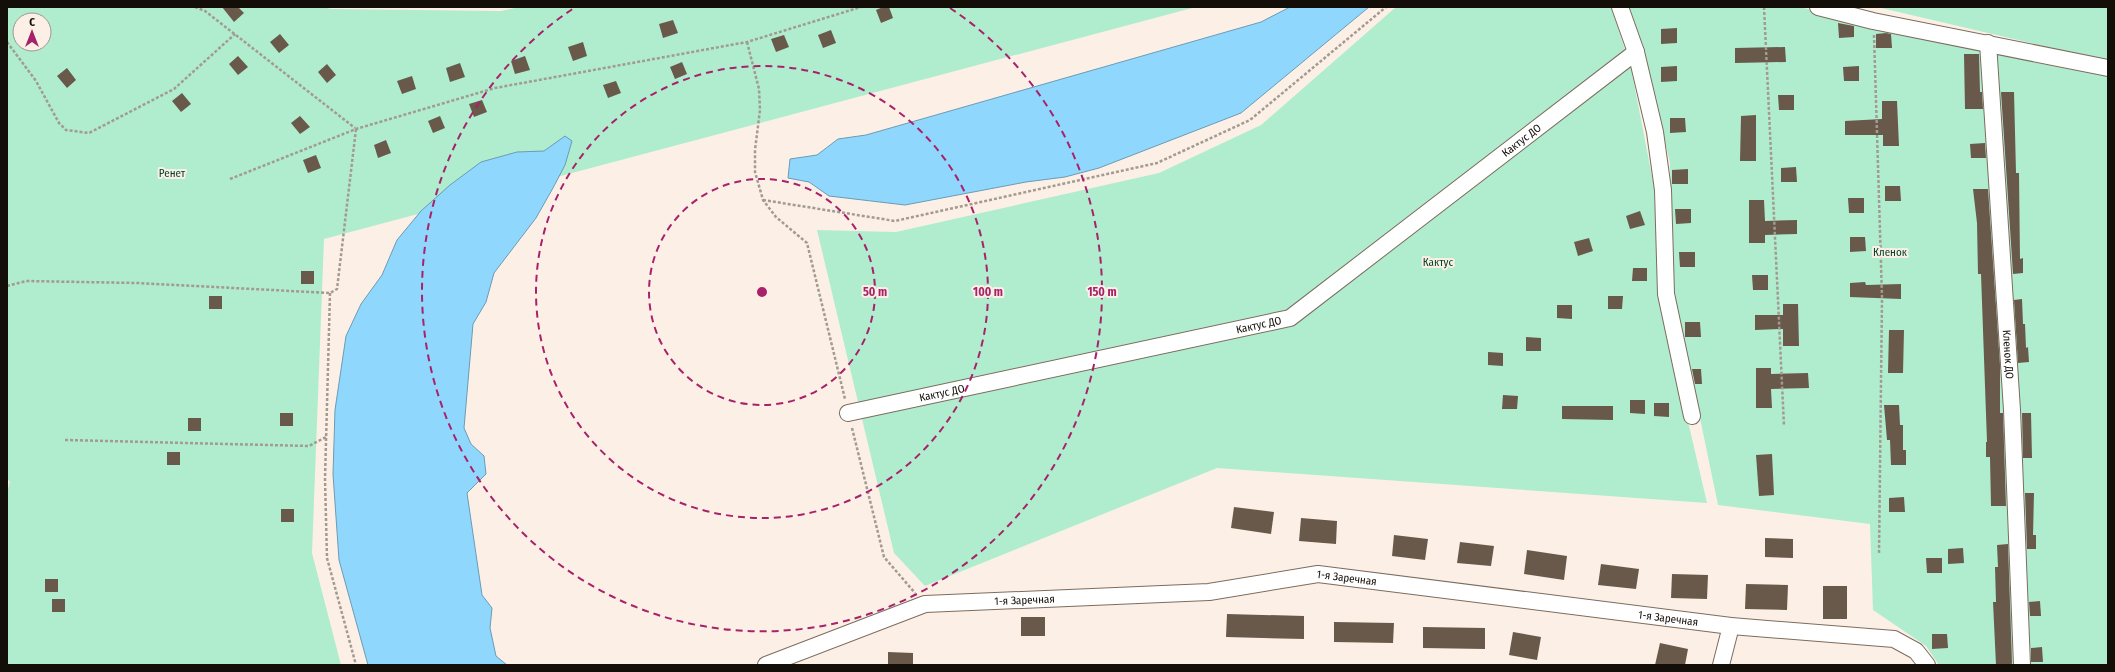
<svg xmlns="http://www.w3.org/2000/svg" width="2115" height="672" font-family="'Fira Sans Condensed',sans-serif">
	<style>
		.green { fill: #afedce; fill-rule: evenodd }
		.water { fill: #90d7fd; stroke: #6b9bb4 }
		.building { fill: #69594a }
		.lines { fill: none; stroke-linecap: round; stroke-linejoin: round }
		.minor-casing { stroke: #7d6c5e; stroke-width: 18 }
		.path { stroke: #a39a91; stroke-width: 2.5; stroke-dasharray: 3 2; stroke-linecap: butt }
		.minor { stroke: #fff; stroke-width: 16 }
		.ring { fill: none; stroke: #a8226b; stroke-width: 2; stroke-dasharray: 7 5 }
		.labels { text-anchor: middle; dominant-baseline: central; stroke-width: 4; stroke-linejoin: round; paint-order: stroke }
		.street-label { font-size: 11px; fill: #140e08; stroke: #fcf0e6 }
		.park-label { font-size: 11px; fill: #00412b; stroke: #fcf0e6 }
		.centre { fill: #a8226b; stroke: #fcf0e6; stroke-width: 2 }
		.ring-label { font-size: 12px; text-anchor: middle; font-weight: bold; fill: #a8226b; stroke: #fcf0e6; stroke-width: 4; stroke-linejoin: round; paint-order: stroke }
	</style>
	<rect width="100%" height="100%" fill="#fcf0e6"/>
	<g class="green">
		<path d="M 7,7 L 322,7 L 331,9 L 501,11 L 520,7 L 1196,7 L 324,239 L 312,553 L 341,665 L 7,665 L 7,492 L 10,482 L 7,478 ZM 20,20 L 44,20 L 44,44 L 20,44 Z"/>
		<polygon points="1396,7 1611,7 1631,68 1654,187 1659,297 1707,503 1217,468 925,586 894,553 817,230 896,232 1159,173 1261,125"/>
		<polygon points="1628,7 1799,7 1998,53 2108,75 2108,665 1939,665 1926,646 1873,610 1870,524 1718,505 1673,288 1670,163 1647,64"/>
		<polygon points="1877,7 2108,7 2108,61"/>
	</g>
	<g class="water">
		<polygon points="1290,7 1369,7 1241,113 1099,168 1065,177 1026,182 905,205 829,196 809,182 788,178 790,159 817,155 838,139 866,135 1261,22"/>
		<polygon points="565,136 572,141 565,165 553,188 536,218 494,273 486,302 473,324 464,428 471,444 484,456 486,474 467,493 482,595 492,608 490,628 496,656 507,665 368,665 339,560 333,474 335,410 346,336 361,304 382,275 397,240 421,211 450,185 481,162 517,152 544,151"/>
	</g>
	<g class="building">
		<polygon points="222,7 238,7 244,13 234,22"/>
		<polygon points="883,7 889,7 893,18 881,23 876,10"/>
		<polygon points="673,20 678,33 663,38 659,24"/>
		<polygon points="1838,23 1854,26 1854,37 1839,38"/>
		<polygon points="1677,28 1677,43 1661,44 1661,29"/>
		<polygon points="831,30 836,43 823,48 818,35"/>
		<polygon points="1886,33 1891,34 1892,48 1876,48 1876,34"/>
		<polygon points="280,34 289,45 279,53 270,42"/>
		<polygon points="784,35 789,47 776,52 771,39"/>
		<polygon points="583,42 587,56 573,61 568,47"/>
		<polygon points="1785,47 1786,62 1735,63 1735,48"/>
		<polygon points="1964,54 1979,54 1980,92 1982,92 1983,109 1965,109"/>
		<polygon points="238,56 248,67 238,75 229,64"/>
		<polygon points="525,56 530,70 515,74 511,61"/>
		<polygon points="682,62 687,74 675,79 670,67"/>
		<polygon points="460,63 465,77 450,82 446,68"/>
		<polygon points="327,64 336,75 327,83 318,72"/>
		<polygon points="1677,66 1677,81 1661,82 1661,67"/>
		<polygon points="1859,66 1859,81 1844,81 1843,67"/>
		<polygon points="67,68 76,80 67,88 57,76"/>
		<polygon points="412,76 416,89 402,94 397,81"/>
		<polygon points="616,81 621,93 608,98 603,85"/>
		<polygon points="2001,92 2014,92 2016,173 2019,173 2020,259 2023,258 2023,273 2013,274"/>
		<polygon points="182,93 191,104 181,112 172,101"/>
		<polygon points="1778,95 1794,95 1794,110 1779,110"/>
		<polygon points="482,100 487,112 474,117 469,104"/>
		<polygon points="1882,101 1897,101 1899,146 1883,146 1883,135 1845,135 1845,121 1882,119"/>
		<polygon points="1756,115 1756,161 1740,161 1741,116"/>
		<polygon points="300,116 310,127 300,134 291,123"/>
		<polygon points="440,116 445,128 433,133 428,121"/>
		<polygon points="1670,118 1685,118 1686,132 1670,133"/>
		<polygon points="386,140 391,153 378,158 374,145"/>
		<polygon points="1985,143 1986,158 1971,158 1970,144"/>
		<polygon points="316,155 321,168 308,173 303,160"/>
		<polygon points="1796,167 1797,182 1781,182 1781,168"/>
		<polygon points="1688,169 1688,184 1672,184 1672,170"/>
		<polygon points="1885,186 1900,186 1901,201 1885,201"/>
		<polygon points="1973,189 1988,189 2000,365 2000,413 2003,413 2006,506 1991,506 1990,457 1986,457 1986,442 1987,442 1981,274 1978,274 1977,223"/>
		<polygon points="1848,198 1864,198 1864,213 1849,213"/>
		<polygon points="1749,200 1764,200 1765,221 1797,220 1797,234 1765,235 1765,243 1749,243"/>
		<polygon points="1675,209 1691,209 1691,223 1676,224"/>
		<polygon points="1640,211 1645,225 1630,229 1626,216"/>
		<polygon points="1850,237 1865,237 1866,251 1850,252"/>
		<polygon points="1589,238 1593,251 1578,256 1574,242"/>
		<polygon points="1679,252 1695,252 1695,267 1680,267"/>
		<polygon points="1633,268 1647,268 1647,281 1632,281"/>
		<rect x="301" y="271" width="13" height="13"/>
		<polygon points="1752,275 1768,275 1768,290 1753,290"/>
		<polygon points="1865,282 1866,285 1901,284 1901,299 1850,297 1850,283"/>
		<rect x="209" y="296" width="13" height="13"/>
		<polygon points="1608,296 1623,296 1622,309 1608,309"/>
		<polygon points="2022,299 2023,324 2025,324 2026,348 2028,347 2029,362 2018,363 2014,300"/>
		<polygon points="1783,304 1798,304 1799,346 1783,346 1783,329 1755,330 1755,315 1783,315"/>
		<polygon points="1557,305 1572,305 1572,319 1557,318"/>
		<polygon points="1685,322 1700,322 1701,337 1685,337"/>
		<polygon points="1889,330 1904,330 1903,373 1888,373"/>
		<polygon points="1526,337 1541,338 1541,351 1526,351"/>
		<polygon points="1488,352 1503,353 1503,366 1488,365"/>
		<polygon points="1756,368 1771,368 1771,374 1808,373 1809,388 1771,389 1772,408 1756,408"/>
		<polygon points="1692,369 1701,369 1702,384 1695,384"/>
		<polygon points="1503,395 1518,396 1517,409 1502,409"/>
		<polygon points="1630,400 1645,400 1645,414 1630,413"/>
		<polygon points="1654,403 1669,403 1669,417 1654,416"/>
		<polygon points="1884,405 1899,405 1900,425 1903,425 1903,450 1906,450 1906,465 1891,465 1890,440 1887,440"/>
		<polygon points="1562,406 1613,406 1613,420 1562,419"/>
		<rect x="280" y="413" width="13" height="13"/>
		<polygon points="2022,413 2031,413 2032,458 2023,458"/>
		<rect x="188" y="418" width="13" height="13"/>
		<rect x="167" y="452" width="13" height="13"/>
		<polygon points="1772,454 1774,495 1759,496 1756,455"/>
		<polygon points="2025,493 2034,493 2033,535 2036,535 2036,549 2027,549"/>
		<polygon points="1904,497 1905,512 1889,512 1889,498"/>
		<polygon points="1234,507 1274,512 1271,534 1231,528"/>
		<rect x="281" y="509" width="13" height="13"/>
		<polygon points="1301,518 1337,521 1336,544 1299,541"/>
		<polygon points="1394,535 1428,539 1425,560 1392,556"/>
		<polygon points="1765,538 1793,539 1793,558 1765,557"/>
		<polygon points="1460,542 1494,546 1491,566 1457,563"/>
		<polygon points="2008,544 2012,663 2011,665 1996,665 1993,602 1996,602 1995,567 1998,567 1997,545"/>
		<polygon points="1963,548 1964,563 1948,564 1948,549"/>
		<polygon points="1527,550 1567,556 1564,580 1524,574"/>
		<polygon points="1926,558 1942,558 1942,573 1927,573"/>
		<polygon points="1601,564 1639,569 1636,589 1598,585"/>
		<polygon points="1672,574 1708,575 1707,599 1671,598"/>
		<rect x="45" y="579" width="13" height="13"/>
		<polygon points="1746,584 1788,585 1787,610 1745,609"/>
		<rect x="1823" y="586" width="24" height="33"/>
		<rect x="52" y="599" width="13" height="13"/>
		<polygon points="2040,601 2041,616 2030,616 2029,602"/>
		<polygon points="1227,614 1304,616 1304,639 1226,637"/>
		<rect x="1021" y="617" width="24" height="19"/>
		<polygon points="1334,622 1394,623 1393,643 1334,642"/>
		<polygon points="1423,627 1485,628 1485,649 1423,648"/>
		<polygon points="1513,632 1541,637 1537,660 1509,655"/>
		<polygon points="1932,634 1947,634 1948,648 1932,649"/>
		<polygon points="1660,643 1688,649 1685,665 1655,665"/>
		<polygon points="2042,647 2043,662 2031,662 2031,648"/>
		<polygon points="888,652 913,653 913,665 888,665"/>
	</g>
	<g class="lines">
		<g class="minor-casing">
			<g id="minor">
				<polyline points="1620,7 1636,52 1655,132 1663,190 1666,294 1692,416"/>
				<polyline points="1818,7 1873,21 2108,68"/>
				<path id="s1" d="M 1988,43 L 2012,410 L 2022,665"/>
				<path id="s2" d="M 848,413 L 1290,318 L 1636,52"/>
				<path id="s3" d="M 766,665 L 925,604 L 1209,592 L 1318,574 L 1731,626 L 1894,639 L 1916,651 L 1927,665"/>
				<polyline points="1721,665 1731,626"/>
			</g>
		</g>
		<g class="path">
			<polyline points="195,7 205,11 355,128"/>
			<polyline points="1764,7 1784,426"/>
			<polyline points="1874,35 1882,297 1879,554"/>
			<polyline points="7,42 36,81 59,123 66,130 89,133 174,89 235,34"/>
			<polyline points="747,42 759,89 760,110 755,150 755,172 763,200 776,217 807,243 845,399"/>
			<polyline points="230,179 356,129 495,88 747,42 861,7"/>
			<polyline points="763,200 895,221 1157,163 1250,120 1386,7"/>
			<polyline points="7,286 26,281 137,283 330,293 337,289 356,129"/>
			<polyline points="330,293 325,479 327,558 356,665"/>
			<polyline points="852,428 884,557 915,593"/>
			<polyline points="65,440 309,446 326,437"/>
		</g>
		<use href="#minor" class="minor"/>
	</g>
	<g class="ring">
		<circle cx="762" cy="292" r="113"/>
		<circle cx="762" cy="292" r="226"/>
		<path d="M950 8A340 340 0 1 1 574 8"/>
	</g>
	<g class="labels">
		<g class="street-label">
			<text stroke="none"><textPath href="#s2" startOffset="744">Кактус ДО</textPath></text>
			<text stroke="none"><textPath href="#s2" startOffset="420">Кактус ДО</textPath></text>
			<text stroke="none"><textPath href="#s1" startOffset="312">Кленок ДО</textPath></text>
			<text stroke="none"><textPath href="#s2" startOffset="96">Кактус ДО</textPath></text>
			<text stroke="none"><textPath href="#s3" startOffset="594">1-я Заречная</textPath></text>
			<text stroke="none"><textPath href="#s3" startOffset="270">1-я Заречная</textPath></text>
			<text stroke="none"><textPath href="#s3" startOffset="918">1-я Заречная</textPath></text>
		</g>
		<g class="park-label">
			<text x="172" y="173">Ренет</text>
			<text x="1890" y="252">Кленок</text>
			<text x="1438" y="262">Кактус</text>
		</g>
	</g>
	<circle cx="762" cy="292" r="6" class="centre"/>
	<g class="ring-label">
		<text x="875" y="296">50 m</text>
		<text x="988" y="296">100 m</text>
		<text x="1102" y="296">150 m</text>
	</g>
	<rect width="2115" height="672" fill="none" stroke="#140e08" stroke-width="16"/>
	<g transform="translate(32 32)"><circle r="19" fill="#fcf0e6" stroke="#9f968d"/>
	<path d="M0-3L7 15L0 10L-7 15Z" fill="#a8226b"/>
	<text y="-6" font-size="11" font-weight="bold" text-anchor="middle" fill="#140e08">С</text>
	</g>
</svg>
